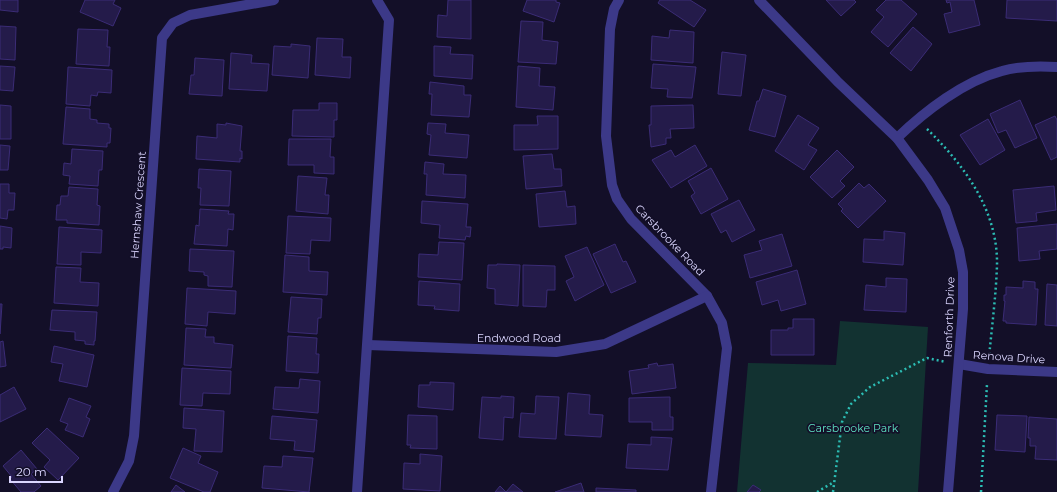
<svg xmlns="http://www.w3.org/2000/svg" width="1057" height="492" font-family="Montserrat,sans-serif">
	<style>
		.green { fill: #123231 }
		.building { fill: #241b4a; stroke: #3b2c76 }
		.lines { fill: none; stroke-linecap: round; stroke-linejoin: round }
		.path { stroke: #2cbdb4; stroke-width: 2.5; stroke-dasharray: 2 3; stroke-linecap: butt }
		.minor { stroke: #3c3988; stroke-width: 10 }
		.tertiary { stroke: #3c3988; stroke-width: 10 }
		.labels { text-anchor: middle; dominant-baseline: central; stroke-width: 3.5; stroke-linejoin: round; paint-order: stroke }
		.street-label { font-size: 11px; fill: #dbd6ff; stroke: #130f28 }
		.park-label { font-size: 11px; fill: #5ee3c2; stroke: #130f28 }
	</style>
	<rect width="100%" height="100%" fill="#130f28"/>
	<polygon class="green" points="840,321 928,327 918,492 737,492 748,363 836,365"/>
	<g class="building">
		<polygon points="0,0 18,0 18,12 0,10"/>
		<polygon points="85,0 115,0 113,4 121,8 113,26 80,12"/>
		<polygon points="448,0 471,0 471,39 437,37 438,15 447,16"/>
		<polygon points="527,0 556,0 556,2 560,3 554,22 523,11"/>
		<polygon points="660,0 690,0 706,10 694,27 658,3"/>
		<polygon points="826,0 854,0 856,2 841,16"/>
		<polygon points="886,0 901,0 917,14 888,47 871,32 884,17 876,10"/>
		<polygon points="946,0 974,0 980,25 949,33 944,14 952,12 950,2 947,3"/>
		<polygon points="1007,0 1057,0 1057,21 1006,18"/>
		<polygon points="521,21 543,22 542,40 558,42 556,64 518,62"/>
		<polygon points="0,26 16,27 15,60 0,59"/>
		<polygon points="913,27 932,44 911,71 890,53"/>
		<polygon points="78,29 108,30 107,47 110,47 109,66 76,64"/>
		<polygon points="670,30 694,32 693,63 651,60 652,36 669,38"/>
		<polygon points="317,38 343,39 342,57 351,57 350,78 315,75"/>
		<polygon points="291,44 310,46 308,78 272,75 274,46 291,47"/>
		<polygon points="434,46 451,47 450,54 473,55 472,79 434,76"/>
		<polygon points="722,52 746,55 741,96 718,94"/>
		<polygon points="231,53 252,55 251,63 269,64 267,91 229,89"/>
		<polygon points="195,58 224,60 222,96 189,94 191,75 194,75"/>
		<polygon points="653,64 696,67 692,98 667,97 668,89 651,88"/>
		<polygon points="0,66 15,67 13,91 0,90"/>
		<polygon points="518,66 540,68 539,86 555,87 553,110 516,107"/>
		<polygon points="68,67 112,70 111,93 98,92 97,96 91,95 90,106 66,104"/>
		<polygon points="430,82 464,86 464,95 471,95 469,117 431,115 432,94 429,94"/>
		<polygon points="763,89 786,96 775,137 749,130 757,101 759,101"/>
		<polygon points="1020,100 1037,138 1015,148 1006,130 998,133 990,114"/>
		<polygon points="319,103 337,103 337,120 334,120 334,137 292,136 293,110 319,110"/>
		<polygon points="0,105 11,106 11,139 0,139"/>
		<polygon points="693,105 694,128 670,129 671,138 666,138 666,144 651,147 649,125 651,125 651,106"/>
		<polygon points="66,107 90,109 90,119 97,120 97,123 109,124 109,128 111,128 110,143 107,143 107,147 63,144"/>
		<polygon points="798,115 819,128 808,145 817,150 804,170 775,151"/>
		<polygon points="537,116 558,116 558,149 514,150 514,125 538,125"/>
		<polygon points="1055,116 1057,120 1057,157 1051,160 1035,125"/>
		<polygon points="988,119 1005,150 980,165 960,135"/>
		<polygon points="226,123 242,126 240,151 242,151 242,159 240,158 240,162 196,159 197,136 217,138 217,124 226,125"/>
		<polygon points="428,123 446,124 445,133 469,135 467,158 429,155 431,135 427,134"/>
		<polygon points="289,139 331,139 330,157 334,157 334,174 314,173 314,165 288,165"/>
		<polygon points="0,145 10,146 8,170 0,170"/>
		<polygon points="695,145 707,166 671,188 652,160 671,150 675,157"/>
		<polygon points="72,149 103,151 102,170 99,170 98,186 69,184 70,176 63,175 64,163 71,164"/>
		<polygon points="837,150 854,167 840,181 845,186 832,198 810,177"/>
		<polygon points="552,154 554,169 561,169 562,186 526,189 523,156"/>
		<polygon points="425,162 444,164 443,174 466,175 465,198 426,195 427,174 424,174"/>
		<polygon points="711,168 728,199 701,214 691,196 695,193 688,181"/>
		<polygon points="199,169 231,171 229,206 200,205 201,188 198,188"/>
		<polygon points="298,176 327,178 325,195 329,195 328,214 296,211"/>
		<polygon points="859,183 864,188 869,184 886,201 858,228 841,211 843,209 838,204"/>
		<polygon points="0,184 9,184 9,193 15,193 14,210 8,210 7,219 0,218"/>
		<polygon points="1054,186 1056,210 1036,213 1037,221 1016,223 1013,190"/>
		<polygon points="69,187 98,189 97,205 100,206 99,225 67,223 67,220 56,220 57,205 60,205 61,196 68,196"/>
		<polygon points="565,191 567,207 575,206 576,224 539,227 536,194"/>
		<polygon points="739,200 755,230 732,242 726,230 721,233 711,214"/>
		<polygon points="422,201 468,204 466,227 471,227 470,237 466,236 465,240 439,238 440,225 421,223"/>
		<polygon points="200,209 229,211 228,214 234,214 233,230 228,229 227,246 194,244 196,225 199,226"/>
		<polygon points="288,216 331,218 330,241 311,240 310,254 286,253"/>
		<polygon points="1057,224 1057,249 1039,251 1040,259 1019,261 1017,228"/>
		<polygon points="0,226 12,228 11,248 3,247 3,249 0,249"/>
		<polygon points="59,227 102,230 101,253 81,252 81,265 57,264"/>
		<polygon points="884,231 905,233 903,265 863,262 864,239 884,240"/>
		<polygon points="782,234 792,266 750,278 744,255 762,250 759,241"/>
		<polygon points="439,242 464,243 462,280 418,277 419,254 438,255"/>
		<polygon points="615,244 623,262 626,261 636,282 611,293 593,254"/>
		<polygon points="587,247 604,285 575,301 566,281 574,277 565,256"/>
		<polygon points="190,249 234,251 232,287 208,286 208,276 204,275 204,272 189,271"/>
		<polygon points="285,255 309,257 309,271 328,272 327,295 283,292"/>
		<polygon points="497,264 520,265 518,306 495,304 495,289 487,288 488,265 497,265"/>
		<polygon points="523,265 555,266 555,290 547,290 546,307 523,306"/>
		<polygon points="56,267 81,268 80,282 99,283 98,306 54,303"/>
		<polygon points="797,270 806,304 781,311 778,300 762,305 756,282"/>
		<polygon points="886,278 907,279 906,312 864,310 866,285 886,287"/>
		<polygon points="419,281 460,284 459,311 434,309 435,306 418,305"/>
		<polygon points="1023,281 1035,282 1035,289 1038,289 1036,325 1006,323 1006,321 1003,321 1005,301 1004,301 1004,295 1006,295 1006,287 1023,288"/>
		<polygon points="1047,284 1057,285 1057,326 1045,325"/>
		<polygon points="187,288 236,291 235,314 208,312 207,326 185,324"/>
		<polygon points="291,297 322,299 321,318 318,318 317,334 288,332"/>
		<polygon points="0,304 2,304 0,334"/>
		<polygon points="52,310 97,312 95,341 94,341 94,345 85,344 85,341 75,340 75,332 50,330"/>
		<polygon points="793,319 814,319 814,355 771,355 771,330 788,330 788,328 793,328"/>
		<polygon points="186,328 206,329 205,337 214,337 214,343 233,345 231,368 184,365"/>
		<polygon points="288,336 317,338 316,354 319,354 318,373 286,371"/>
		<polygon points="3,341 6,366 0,367 0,342"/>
		<polygon points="54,346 94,355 87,387 59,381 63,364 51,362"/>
		<polygon points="657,363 658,366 673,364 676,388 632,394 629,371 649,368 648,365"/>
		<polygon points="182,368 231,371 230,394 203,393 202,406 180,405"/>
		<polygon points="300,379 320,381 318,413 273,409 275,387 299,388"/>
		<polygon points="430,382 454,383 453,410 418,407 419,385 430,385"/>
		<polygon points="14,387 26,409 0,422 0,395"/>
		<polygon points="568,393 590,395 589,414 603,415 601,437 565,435"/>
		<polygon points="501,396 514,397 513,418 504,417 503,440 479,438 482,397 501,398"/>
		<polygon points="536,396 559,397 556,439 519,437 521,413 535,414"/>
		<polygon points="670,397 670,417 673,417 673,430 652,430 652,422 629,422 629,398"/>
		<polygon points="69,398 91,406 86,417 90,419 83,437 65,430 68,424 60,421"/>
		<polygon points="184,408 224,411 222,452 194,451 196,429 183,428"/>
		<polygon points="408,415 437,416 437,449 410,448 411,445 407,445"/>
		<polygon points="997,415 1027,416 1025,452 995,450"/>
		<polygon points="272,416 317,420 314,452 294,450 295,441 270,439"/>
		<polygon points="1029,417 1057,419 1057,460 1035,459 1036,446 1030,446 1030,438 1028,438"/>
		<polygon points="47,428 79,458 58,480 44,467 50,460 32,443"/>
		<polygon points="651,437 672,438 668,470 626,468 628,444 651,445"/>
		<polygon points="183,448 201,456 198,463 218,472 210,492 204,492 170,478"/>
		<polygon points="21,450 37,469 31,474 41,486 34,492 21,492 10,479 12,477 3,466"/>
		<polygon points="420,454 442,456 440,491 403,489 404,463 420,464"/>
		<polygon points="283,456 313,458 309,492 262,488 264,466 282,467"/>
		<polygon points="581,483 584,492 555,492"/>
		<polygon points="513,484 523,492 495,492 500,486 506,492"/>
		<polygon points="176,485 185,492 171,492"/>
		<polygon points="753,485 761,490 759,492 747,492"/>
		<polygon points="596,488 636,490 636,492 596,492"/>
	</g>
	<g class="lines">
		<g class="path">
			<path d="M 927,129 C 964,165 998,210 997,265 C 996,295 992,326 989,357"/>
			<polyline points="817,492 834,482"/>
			<polyline points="833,492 842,422 851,404 870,387 927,358 946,362"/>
			<polyline points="981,492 987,384"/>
		</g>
		<g class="minor">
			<polyline points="619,0 614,9 610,29 606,136 612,185 617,199 631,219 707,296 722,323 727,348 711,492"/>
			<path d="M 897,138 C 925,111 964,81 1002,71 C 1019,66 1040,66 1057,67"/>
			<polyline points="368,345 556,352 605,344 707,296"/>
			<polyline points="959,364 988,369 1057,372"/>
			<polyline points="113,492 129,461 134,436 162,38 173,23 190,15 274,0"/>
			<polyline points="357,492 389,20 377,0"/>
		</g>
		<polyline class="tertiary" points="759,0 837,81 897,138 928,180 945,208 959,250 963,272 963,309 948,492"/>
	</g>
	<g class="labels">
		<g class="street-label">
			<text transform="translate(138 205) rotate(-86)">Hernshaw Crescent</text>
			<text transform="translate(670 240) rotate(46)">Carsbrooke Road</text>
			<text transform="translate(949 317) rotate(-88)">Renforth Drive</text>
			<text x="519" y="338">Endwood Road</text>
			<text transform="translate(1009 357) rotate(4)">Renova Drive</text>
		</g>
		<g class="park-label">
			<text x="853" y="428">Carsbrooke Park</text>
		</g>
	</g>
	<path d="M10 476v6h52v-6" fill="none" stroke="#dbd6ff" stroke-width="2"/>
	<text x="16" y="476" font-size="12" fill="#dbd6ff" stroke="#130f28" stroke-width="3" paint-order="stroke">20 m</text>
</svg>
